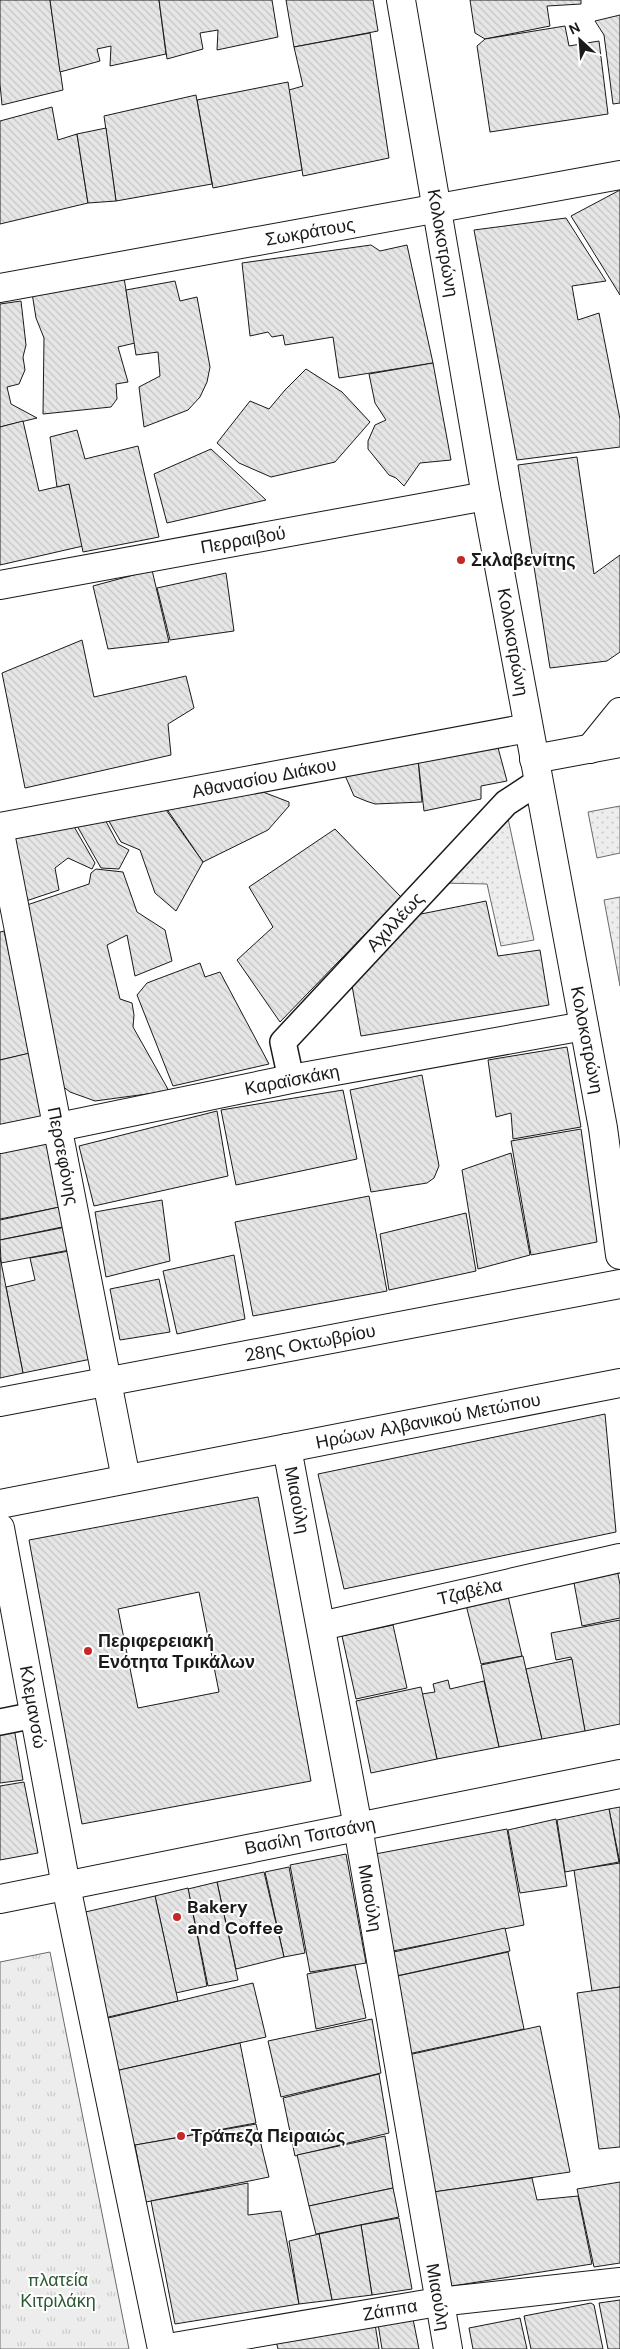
<svg xmlns="http://www.w3.org/2000/svg" width="620" height="2349" font-family="'DM Sans',sans-serif">
	<style>
		.grass { fill: url(#grass-dots); stroke: #6a6a6a }
		.park { fill: url(#park-tufts); stroke: #6a6a6a }
		.building { fill: url(#building-back-hatch); stroke: #1a1a1a; fill-rule: evenodd }
		.lines { fill: none; stroke-linecap: round; stroke-linejoin: round }
		.pedestrian-casing { stroke: #1a1a1a; stroke-width: 28 }
		.minor-casing { stroke: #1a1a1a; stroke-width: 30 }
		.tertiary-casing { stroke: #1a1a1a; stroke-width: 30 }
		.primary-casing { stroke: #1a1a1a; stroke-width: 30 }
		.pedestrian { stroke: #fff; stroke-width: 25 }
		.minor { stroke: #fff; stroke-width: 28 }
		.tertiary { stroke: #fff; stroke-width: 28 }
		.primary { stroke: #fff; stroke-width: 28 }
		.poi-dot { fill: #c62828; stroke: #fff; stroke-width: 2 }
		.labels { text-anchor: middle; dominant-baseline: central; stroke-width: 4; stroke-linejoin: round; paint-order: stroke }
		.street-label { font-size: 18px; fill: #1a1a1a; stroke: #fff }
		.poi-label { font-size: 18px; font-weight: bold; fill: #1a1a1a; stroke: #fff; text-anchor: start }
		.park-label { font-size: 18px; fill: #2b5a34; stroke: #fff }
	</style>
	<defs>
		<pattern id="grass-dots" width="8" height="8" patternUnits="userSpaceOnUse" patternTransform="scale(1.25)"><rect width="8" height="8" fill="#ededed"/><path d="M2 2h.1M6 6h.1" fill="none" stroke="#cbcbcb" stroke-width="1.8" stroke-linecap="round"/></pattern>
		<pattern id="park-tufts" width="24" height="20" patternUnits="userSpaceOnUse" patternTransform="scale(1.25)"><rect width="24" height="20" fill="#ededed"/><path d="M3 7l-1-3M5 7V3M7 7l1-3M15 17l-1-3M17 17v-4M19 17l1-3" fill="none" stroke="#cbcbcb"/></pattern>
		<pattern id="building-back-hatch" width="6" height="6" patternUnits="userSpaceOnUse" patternTransform="scale(1.25)"><rect width="6" height="6" fill="#e6e6e6"/><path d="M-1 5l2 2M0 0l6 6M5-1l2 2" fill="none" stroke="#c5c5c5"/></pattern>
	</defs>
	<rect width="100%" height="100%" fill="#fff"/>
	<g class="grass">
		<polygon points="620,806 620,853 597,858 588,812"/>
		<polygon points="506,809 534,940 501,946 487,884 440,883"/>
		<polygon points="620,897 620,986 604,900"/>
	</g>
	<polygon class="park" points="50,1952 129,2349 0,2349 0,1962"/>
	<g class="building">
		<polygon points="0,0 50,0 63,90 2,105 0,84"/>
		<polygon points="50,0 159,0 166,54 110,66 111,46 97,49 100,61 60,72"/>
		<polygon points="159,0 272,0 278,37 217,50 218,30 200,33 203,49 167,59"/>
		<polygon points="286,0 373,0 378,31 294,47"/>
		<polygon points="470,0 581,0 581,4 547,6 550,26 485,39 475,33"/>
		<polygon points="620,15 620,103 613,104 604,35 595,21"/>
		<polygon points="565,26 569,46 599,41 608,114 490,132 477,46 485,39"/>
		<polygon points="370,33 389,158 303,176 289,90 303,86 294,47"/>
		<polygon points="288,82 302,170 213,188 197,100"/>
		<polygon points="196,95 212,184 116,201 104,116"/>
		<polygon points="52,107 58,140 77,134 88,203 0,224 0,121"/>
		<polygon points="106,128 116,201 88,203 77,134"/>
		<polygon points="620,190 620,295 571,216"/>
		<polygon points="566,218 606,281 572,286 578,320 599,313 620,419 620,447 517,460 474,230"/>
		<polygon points="371,245 380,251 407,245 433,363 339,378 333,337 285,345 283,335 272,337 268,332 250,336 242,263"/>
		<polygon points="124,278 135,343 118,347 128,382 116,384 117,399 111,407 43,414 44,338 36,318 32,293"/>
		<polygon points="175,281 180,301 197,297 210,367 207,382 200,397 188,410 144,427 139,387 160,376 158,352 136,355 126,290"/>
		<polygon points="21,301 26,345 23,357 25,370 19,384 7,387 11,404 37,418 0,427 0,304"/>
		<polygon points="433,363 451,460 420,463 404,486 396,478 389,475 368,449 368,441 375,425 386,420 375,403 369,374"/>
		<polygon points="306,369 342,392 370,422 335,462 271,477 239,463 217,443 250,401 269,409 285,390"/>
		<polygon points="23,421 39,491 69,484 83,546 0,565 0,427"/>
		<polygon points="77,430 85,459 138,446 159,537 83,552 69,484 57,487 50,437"/>
		<polygon points="211,449 266,500 167,523 154,474"/>
		<polygon points="577,457 594,574 620,555 620,652 607,661 550,668 518,465"/>
		<polygon points="152,570 169,642 108,649 93,586"/>
		<polygon points="226,573 234,631 170,640 157,588"/>
		<polygon points="82,640 94,697 186,676 194,708 168,724 171,755 25,788 2,673"/>
		<polygon points="497,744 507,781 481,786 481,799 424,811 418,760"/>
		<polygon points="418,760 422,802 375,804 366,801 354,796 344,773"/>
		<polygon points="259,781 263,792 289,802 289,806 268,830 203,862 160,799"/>
		<polygon points="159,800 203,862 176,911 155,893 140,850 121,842 103,811"/>
		<polygon points="101,812 118,844 129,850 119,869 101,868 72,817"/>
		<polygon points="69,818 95,863 92,869 68,858 55,868 59,890 23,902 8,832"/>
		<polygon points="335,829 401,897 280,1022 237,960 273,927 249,887"/>
		<polygon points="96,869 123,872 137,912 165,930 172,961 135,976 127,935 107,945 120,999 132,1003 134,1015 133,1027 169,1091 95,1101 70,1092 57,1082 24,906 89,884 91,873"/>
		<polygon points="486,901 498,956 540,950 549,1005 361,1036 351,980 411,916"/>
		<polygon points="4,931 31,1053 0,1060 0,932"/>
		<polygon points="200,963 205,977 220,972 269,1064 173,1086 137,995 147,983"/>
		<polygon points="567,1047 581,1127 513,1139 511,1113 496,1117 488,1060"/>
		<polygon points="34,1052 48,1125 0,1134 0,1060"/>
		<polygon points="422,1075 439,1166 434,1178 427,1183 371,1192 350,1090"/>
		<polygon points="343,1090 357,1159 236,1185 221,1110"/>
		<polygon points="217,1111 228,1176 94,1206 79,1146"/>
		<polygon points="581,1129 597,1242 531,1255 511,1141"/>
		<polygon points="49,1142 60,1207 0,1219 0,1152"/>
		<polygon points="511,1153 530,1255 478,1269 462,1170"/>
		<polygon points="369,1196 387,1291 253,1316 235,1222"/>
		<polygon points="162,1200 170,1261 106,1277 95,1212"/>
		<polygon points="64,1206 67,1226 0,1240 0,1220"/>
		<polygon points="466,1213 476,1271 389,1290 380,1234"/>
		<polygon points="71,1226 75,1249 1,1263 0,1240"/>
		<polygon points="80,1249 101,1357 23,1373 6,1287 35,1280 30,1258"/>
		<polygon points="234,1255 245,1319 177,1334 163,1271"/>
		<polygon points="0,1257 23,1373 0,1378"/>
		<polygon points="159,1279 170,1332 120,1340 110,1289"/>
		<polygon points="605,1414 616,1532 344,1589 318,1474"/>
		<path d="M 258,1497 L 311,1781 L 82,1824 L 29,1540 ZM 199,1592 L 219,1692 L 138,1708 L 118,1609 Z"/>
		<polygon points="616,1563 620,1585 620,1618 582,1626 572,1572"/>
		<polygon points="507,1592 522,1656 481,1664 465,1601"/>
		<polygon points="620,1620 620,1724 585,1731 571,1657 556,1660 551,1633"/>
		<polygon points="393,1625 407,1688 356,1699 342,1636"/>
		<polygon points="523,1656 542,1739 499,1747 481,1665"/>
		<polygon points="572,1659 585,1731 542,1739 526,1669"/>
		<polygon points="448,1680 450,1689 484,1681 499,1747 437,1759 422,1694 435,1692 433,1684"/>
		<polygon points="421,1687 437,1759 371,1773 356,1701"/>
		<polygon points="13,1722 23,1780 0,1783 0,1725"/>
		<polygon points="24,1782 38,1853 0,1860 0,1786"/>
		<polygon points="620,1807 620,1987 592,1991 574,1870 620,1863 609,1809"/>
		<polygon points="609,1809 619,1862 565,1872 557,1820"/>
		<polygon points="556,1819 567,1886 520,1893 508,1830"/>
		<polygon points="507,1829 524,1925 388,1952 370,1855"/>
		<polygon points="346,1854 366,1963 310,1972 290,1865"/>
		<polygon points="289,1867 305,1953 284,1957 265,1872"/>
		<polygon points="264,1872 284,1957 236,1969 217,1882"/>
		<polygon points="217,1882 238,1980 208,1986 188,1889"/>
		<polygon points="188,1888 207,1986 176,1993 155,1896"/>
		<polygon points="155,1896 178,2001 104,2018 81,1913"/>
		<polygon points="505,1928 510,1951 392,1977 389,1953"/>
		<polygon points="508,1952 524,2029 408,2054 393,1977"/>
		<polygon points="355,1965 366,2018 316,2029 307,1974"/>
		<polygon points="253,1983 266,2037 115,2071 104,2019"/>
		<polygon points="620,1987 620,2147 599,2149 577,1993"/>
		<polygon points="372,2019 381,2073 281,2097 268,2041"/>
		<polygon points="540,2026 570,2172 434,2192 408,2055"/>
		<polygon points="240,2043 256,2123 131,2146 115,2071"/>
		<polygon points="379,2074 389,2133 295,2156 283,2098"/>
		<polygon points="256,2124 269,2177 146,2202 135,2145"/>
		<polygon points="385,2136 393,2188 309,2206 297,2155"/>
		<polygon points="532,2178 537,2200 578,2196 592,2264 446,2287 433,2192"/>
		<polygon points="620,2182 620,2263 594,2267 577,2189"/>
		<polygon points="248,2183 248,2215 281,2211 299,2304 175,2324 151,2201"/>
		<polygon points="393,2188 399,2217 316,2234 309,2206"/>
		<polygon points="399,2218 412,2289 372,2295 361,2225"/>
		<polygon points="361,2225 372,2295 332,2300 319,2234"/>
		<polygon points="319,2234 332,2300 299,2304 289,2241"/>
		<polygon points="620,2300 620,2349 608,2349 599,2303"/>
		<polygon points="591,2303 594,2305 603,2349 531,2349 524,2316"/>
		<polygon points="412,2314 419,2349 382,2349 378,2324"/>
		<polygon points="520,2318 527,2349 473,2349 469,2328"/>
		<polygon points="375,2324 379,2349 278,2349 275,2337"/>
	</g>
	<g class="lines">
		<g class="pedestrian-casing">
			<g id="pedestrian">
				<polyline points="291,1079 283,1042 506,803 538,782"/>
				<polyline points="0,1722 35,1715"/>
			</g>
		</g>
		<g class="minor-casing">
			<g id="minor">
				<polyline points="401,0 486,496 603,1128 620,1255"/>
				<polyline points="0,288 620,175"/>
				<polyline points="0,585 486,496"/>
				<polyline points="590,749 620,712"/>
				<polyline points="534,759 620,743"/>
				<polyline points="0,827 528,728"/>
				<polyline points="0,833 126,1479"/>
				<polyline points="0,1139 291,1079 584,1026"/>
				<polyline points="0,1402 620,1284"/>
				<polyline points="287,1448 358,1827"/>
				<polyline points="0,1504 620,1383"/>
				<polyline points="0,1528 66,1886"/>
				<polyline points="321,1626 620,1558"/>
				<polyline points="162,2349 438,2302 620,2282"/>
			</g>
		</g>
		<g class="tertiary-casing">
			<g id="tertiary">
				<polyline points="358,1827 448,2349"/>
				<polyline points="66,1886 162,2349"/>
			</g>
		</g>
		<g class="primary-casing">
			<polyline id="primary" points="0,1899 620,1774"/>
		</g>
		<use href="#pedestrian" class="pedestrian"/>
		<use href="#minor" class="minor"/>
		<use href="#tertiary" class="tertiary"/>
		<use href="#primary" class="primary"/>
	</g>
	<g class="poi-dot">
		<circle cx="461" cy="560" r="5"/>
		<circle cx="88" cy="1651" r="5"/>
		<circle cx="177" cy="1917" r="5"/>
		<circle cx="181" cy="2136" r="5"/>
	</g>
	<g class="labels">
		<g class="street-label">
			<text transform="translate(310 232) rotate(-10)">Σωκράτους</text>
			<text transform="translate(443 243) rotate(80)">Κολοκοτρώνη</text>
			<text transform="translate(243 540) rotate(-10)">Περραιβού</text>
			<text transform="translate(513 642) rotate(80)">Κολοκοτρώνη</text>
			<text transform="translate(264 778) rotate(-11)">Αθανασίου Διάκου</text>
			<text transform="translate(395 922) rotate(-47)">Αχιλλέως</text>
			<text transform="translate(587 1040) rotate(79)">Κολοκοτρώνη</text>
			<text transform="translate(292 1080) rotate(-11)">Καραϊσκάκη</text>
			<text transform="translate(63 1156) rotate(79)">Περσεφόνης</text>
			<text transform="translate(310 1343) rotate(-11)">28ης Οκτωβρίου</text>
			<text transform="translate(428 1421) rotate(-11)">Ηρώων Αλβανικού Μετώπου</text>
			<text transform="translate(297 1500) rotate(79)">Μιαούλη</text>
			<text transform="translate(470 1592) rotate(-13)">Τζαβέλα</text>
			<text transform="translate(33 1707) rotate(80)">Κλεμανσώ</text>
			<text transform="translate(310 1836) rotate(-11)">Βασίλη Τσιτσάνη</text>
			<text transform="translate(370 1898) rotate(80)">Μιαούλη</text>
			<text transform="translate(438 2297) rotate(80)">Μιαούλη</text>
			<text transform="translate(390 2310) rotate(-10)">Ζάππα</text>
		</g>
		<g class="poi-label">
			<text x="471" y="560">Σκλαβενίτης</text>
			<text x="98" y="1641">Περιφερειακή<tspan x="98" dy="21">Ενότητα Τρικάλων</tspan></text>
			<text x="187" y="1907">Bakery<tspan x="187" dy="21">and Coffee</tspan></text>
			<text x="191" y="2136">Τράπεζα Πειραιώς</text>
		</g>
		<g class="park-label">
			<text x="58" y="2280">πλατεία<tspan x="58" dy="21">Κιτριλάκη</tspan></text>
		</g>
	</g>
	<g transform="translate(580 40) rotate(334)" stroke="#ffffff" stroke-width="4" paint-order="stroke">
	<path d="M0-4L9 19L0 12L-9 19Z" fill="#1a1a1a"/>
	<text y="-8" font-size="14" font-weight="bold" text-anchor="middle" fill="#1a1a1a">N</text>
	</g>
</svg>
